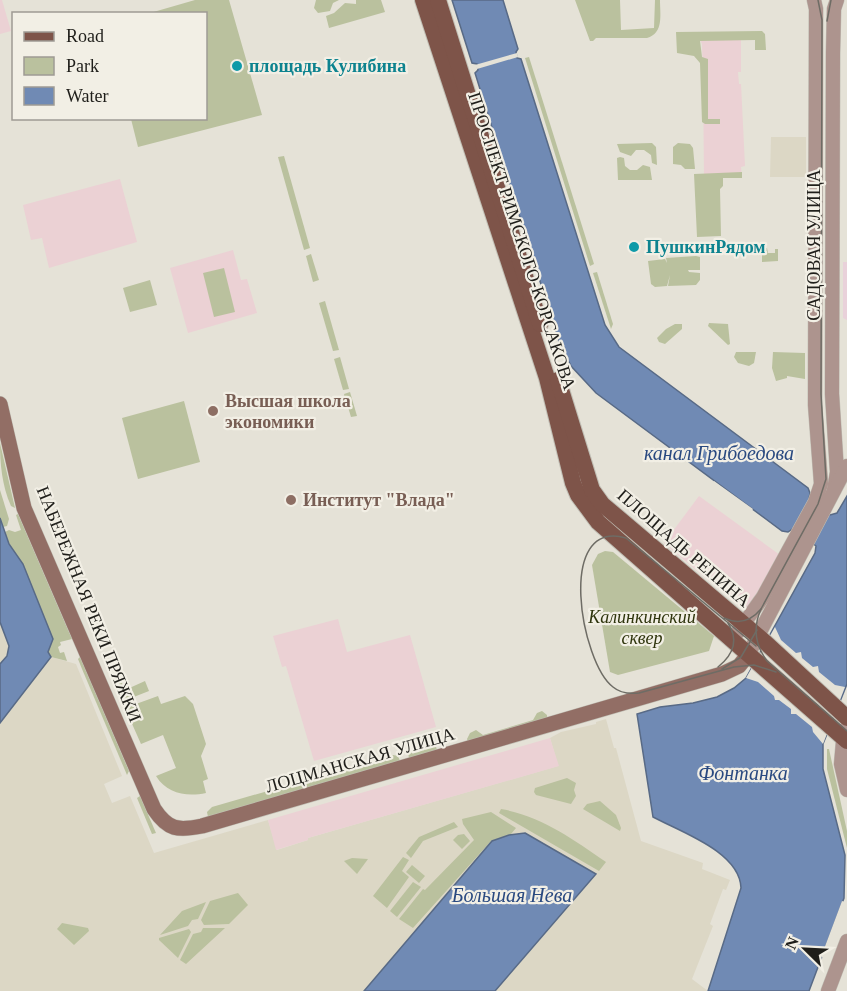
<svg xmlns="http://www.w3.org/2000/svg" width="847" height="991" font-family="Georgia,serif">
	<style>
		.built { fill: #dcd7c5 }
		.education { fill: #ebd1d4 }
		.medical { fill: #e9d1da }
		.green { fill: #bac19e }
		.water { fill: #708ab4; stroke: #586a86; stroke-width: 1.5 }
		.pier { fill: #e5e2d7 }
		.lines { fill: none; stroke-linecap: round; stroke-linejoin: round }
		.tertiary-casing { stroke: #c1bfb5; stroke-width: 15 }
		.secondary-casing { stroke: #c1bfb5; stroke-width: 16 }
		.primary-casing { stroke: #c1bfb5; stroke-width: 18 }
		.tertiary { stroke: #ad948e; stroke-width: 14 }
		.secondary { stroke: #926e65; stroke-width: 15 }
		.primary { stroke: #7e5449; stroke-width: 16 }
		.tram { stroke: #6e6c65; stroke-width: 1.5 }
		.culture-dot { fill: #0f9aa8; stroke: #f2efe5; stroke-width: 2 }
		.education-dot { fill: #8d6e63; stroke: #f2efe5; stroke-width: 2 }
		.labels { text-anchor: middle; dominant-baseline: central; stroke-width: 4.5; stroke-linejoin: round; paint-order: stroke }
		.culture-label { font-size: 18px; font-weight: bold; fill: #0d838f; stroke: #f2efe5; text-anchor: start }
		.street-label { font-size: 18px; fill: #1f1e1a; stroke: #f2efe5 }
		.education-label { font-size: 18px; font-weight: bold; fill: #785e54; stroke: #f2efe5; text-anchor: start }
		.park-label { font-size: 18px; font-style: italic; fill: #2f350d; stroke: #f2efe5 }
		.water-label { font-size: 20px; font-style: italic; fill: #294980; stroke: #f2efe5 }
	</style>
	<rect width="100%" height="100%" fill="#e5e2d7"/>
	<g class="built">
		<polygon points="771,137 806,137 806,177 770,177"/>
		<polygon points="0,622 9,646 7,656 0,664"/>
		<polygon points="51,657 76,664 122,776 104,784 112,803 130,796 154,853 268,820 277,850 308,840 308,838 558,766 550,738 561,732 596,724 596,722 606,719 614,748 616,748 641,841 703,863 702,869 730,880 726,890 723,889 710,924 713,926 692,979 708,991 495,991 596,875 492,841 364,991 0,991 0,723"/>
	</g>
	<g class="education">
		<polygon points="0,0 2,0 11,31 0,34"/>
		<polygon points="700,40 741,40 741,72 738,72 739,84 741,84 745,166 741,167 742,178 704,178 703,77 702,44"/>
		<polygon points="120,179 137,242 49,268 42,238 31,240 23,205"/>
		<polygon points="233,250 241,280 247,279 257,313 188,333 170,268"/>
		<polygon points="699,496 780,555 752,608 745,611 664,543"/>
		<polygon points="338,619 347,652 410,635 436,727 314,761 286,666 282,667 273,636"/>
		<polygon points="550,738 559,766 308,838 308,840 276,850 268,820"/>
	</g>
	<polygon class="medical" points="843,262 847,262 847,320 843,318"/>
	<g class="green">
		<polygon points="195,0 229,0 262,115 138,147 131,119 206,118 206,14 150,13"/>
		<polygon points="316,0 339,0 333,3 330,11 318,13 314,8"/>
		<polygon points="356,0 381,0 385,12 329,28 326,16 334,13 345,3 356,4"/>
		<path d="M 575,0 L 620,0 L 621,30 L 654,28 L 655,0 L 660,0 C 660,15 664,33 647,38 L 596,38 L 593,41 L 590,41 Z"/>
		<polygon points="762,31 765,34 766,50 755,50 755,40 700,41 702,57 708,59 708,119 720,119 720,124 705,124 702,122 700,63 694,56 677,53 676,32"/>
		<polygon points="529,57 594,264 590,266 525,58"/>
		<polygon points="652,143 656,147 657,165 652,163 651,155 644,150 636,150 631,156 620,152 617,144"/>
		<polygon points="678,143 690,144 693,148 695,169 685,169 681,165 673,164 673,147"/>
		<polygon points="284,156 310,248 304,250 278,157"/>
		<polygon points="620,157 624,158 625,166 630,170 637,170 643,165 650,167 652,180 618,180 617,158"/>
		<polygon points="742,172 742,178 723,178 723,186 720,189 721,236 697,237 694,174"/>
		<polygon points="762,248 767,248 768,253 775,253 775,249 778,249 778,261 762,262"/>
		<polygon points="311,254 319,280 313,282 306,256"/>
		<polygon points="696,256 700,257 700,270 688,270 689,272 700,273 700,280 696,285 668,286 670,275 667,286 655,287 651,284 648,261 665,259 667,263 666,258"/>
		<polygon points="224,268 235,312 214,317 203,273"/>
		<polygon points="597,272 613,324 611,329 593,273"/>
		<polygon points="150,280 157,305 130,312 123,288"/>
		<polygon points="325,301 339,350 333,351 319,303"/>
		<polygon points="709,323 728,324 730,344 728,345 708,326"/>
		<polygon points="675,324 682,324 682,329 665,344 659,342 657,338 666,329"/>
		<polygon points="736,352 756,352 754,363 749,366 738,363 734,357"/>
		<polygon points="773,352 805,353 805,379 787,376 787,378 776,381 772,368"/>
		<polygon points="340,357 349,389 343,390 334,359"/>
		<polygon points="350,392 357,416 351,417 344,394"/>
		<polygon points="184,401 200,462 138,479 122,418"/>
		<path d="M 0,443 L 15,508 L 11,506 C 2,486 0,464 0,443 Z"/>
		<polygon points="0,490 9,519 7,526 3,527 0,518"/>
		<polygon points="18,514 72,639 60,642 61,645 58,647 60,653 64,652 67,661 51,657 48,652 52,639 23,564 9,544 5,532 9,530 15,532 21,530 16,515"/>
		<polygon points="605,551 613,552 714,636 709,651 618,675 610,672 592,565 598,554"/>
		<polygon points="80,657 129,771 127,775 82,669 78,659"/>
		<polygon points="118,675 125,690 145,681 149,691 121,702 111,678"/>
		<path d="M 158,696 L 161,704 L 185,696 L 193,704 L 206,744 L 201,756 L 208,779 L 203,781 L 206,793 C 187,797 167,794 156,776 L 176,768 L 163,735 L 141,744 L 125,708 Z"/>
		<polygon points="542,711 547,715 547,720 468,742 467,739 470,733 476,730 483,735 533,720 537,713"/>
		<polygon points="435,743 438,754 409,759 408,751 411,749"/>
		<polygon points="827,749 829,749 847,831 847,848 827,769"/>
		<polygon points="393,755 398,756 400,761 208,817 207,812 212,807"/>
		<polygon points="567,778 576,783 574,790 576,796 571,804 536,795 534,792 535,788"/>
		<polygon points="140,796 156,833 152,834 137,798"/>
		<polygon points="600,801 616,815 621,828 620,831 583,809 587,804"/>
		<path d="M 501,809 C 541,816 573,839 606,862 L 599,871 L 499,813 Z"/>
		<polygon points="491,812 516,828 511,834 491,841 413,928 399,919 423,889 425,890 474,840 463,824 462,819"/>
		<polygon points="454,822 458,827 423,841 411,858 406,853 419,837"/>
		<polygon points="464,834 470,841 462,849 453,840 458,835"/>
		<polygon points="403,857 409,860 402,871 409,877 387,908 373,896"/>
		<polygon points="352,858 368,859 357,874 344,861"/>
		<polygon points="412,865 425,876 419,883 406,872"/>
		<polygon points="413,882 421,887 397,917 390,911"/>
		<polygon points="238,893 248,905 229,924 204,925 201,920 210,901"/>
		<polygon points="206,902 198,919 192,920 188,926 160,935 182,911"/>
		<polygon points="62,923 88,928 89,931 74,945 57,929"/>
		<polygon points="203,928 225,928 186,964 180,960 193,934 201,932"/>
		<polygon points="189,929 191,932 178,958 159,940 159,938"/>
	</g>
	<g class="water">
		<path d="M 452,0 L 503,0 L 518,49 L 516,52 L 517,58 L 521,59 L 605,325 L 619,347 L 808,488 L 810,493 L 809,499 L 830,515 L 837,513 L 847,496 L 847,684 L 823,744 L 823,769 L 845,855 L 844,898 L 809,991 L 708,991 L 741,888 C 740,852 681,832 653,817 L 637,714 L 660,707 L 693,703 L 717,697 L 734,688 L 746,678 L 815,553 L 816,546 L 794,528 L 788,532 L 782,531 L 596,393 L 571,366 L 558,339 L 475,73 L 478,70 L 477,64 L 472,63 Z"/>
		<polygon points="0,518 9,544 23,564 53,639 48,652 51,657 0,723 0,664 7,656 9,646 0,622"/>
		<polygon points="525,833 596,874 495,991 364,991 492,841 509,835"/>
	</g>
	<g class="pier">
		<polygon points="517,53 518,57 477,69 475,65"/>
		<polygon points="714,481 753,509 751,512 712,483"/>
		<polygon points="775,627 781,640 796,653 801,652 802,658 813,667 818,666 819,672 835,685 845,687 823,744 813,732 812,727 796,714 791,714 791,709 779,700 775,700 774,696 758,682 746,678"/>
		<polygon points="842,901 845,902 824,958 821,957"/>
	</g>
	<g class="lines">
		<g class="tertiary-casing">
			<g id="tertiary">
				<polyline points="834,490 837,472 832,394 833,53 834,9 837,0"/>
				<polyline points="732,640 763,597 815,502 821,484 815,405 816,9 814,0"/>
				<polyline points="748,655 847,466"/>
				<polyline points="844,730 841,764 847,790"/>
				<polyline points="828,991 847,941"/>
			</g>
		</g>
		<g class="secondary-casing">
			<path id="secondary" d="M 0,404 L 24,508 L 154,809 C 168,830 178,831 202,826 L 722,674 L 739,666 L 748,655"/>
		</g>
		<g class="primary-casing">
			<g id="primary">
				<polyline points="423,0 547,378 573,483 578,495 598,522 847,741"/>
				<polyline points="438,0 540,324"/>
				<polyline points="558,380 592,490 602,504 766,643 847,718"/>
			</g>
		</g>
		<use href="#tertiary" class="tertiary"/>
		<use href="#secondary" class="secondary"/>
		<use href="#primary" class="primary"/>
		<g class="tram">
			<path d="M 818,0 L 822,20 L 821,394 L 826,479 L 818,504 L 761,609 C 753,627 755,645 767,661 L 847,731"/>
			<polyline points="827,21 831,0"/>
			<path d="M 724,618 C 739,625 751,621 761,609"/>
			<path d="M 756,646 L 626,538 C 555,518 581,663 613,687 C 620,693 630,694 639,693 L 734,667 L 754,665 L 776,672"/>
			<path d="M 718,667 C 733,655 739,640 728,623"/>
			<polyline points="722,669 741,657 757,630"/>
		</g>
	</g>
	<g class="culture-dot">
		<circle cx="237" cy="66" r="6"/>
		<circle cx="634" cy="247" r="6"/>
	</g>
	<g class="education-dot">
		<circle cx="213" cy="411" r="6"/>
		<circle cx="291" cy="500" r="6"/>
	</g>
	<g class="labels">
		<g class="culture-label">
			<text x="249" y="66">площадь Кулибина</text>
			<text x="646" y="247">ПушкинРядом</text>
		</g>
		<g class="street-label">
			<text transform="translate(522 241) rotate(72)">ПРОСПЕКТ РИМСКОГО-КОРСАКОВА</text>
			<text transform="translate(814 245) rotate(-90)">САДОВАЯ УЛИЦА</text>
			<text transform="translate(684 548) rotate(41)">ПЛОЩАДЬ РЕПИНА</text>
			<text transform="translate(89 604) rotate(68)">НАБЕРЕЖНАЯ РЕКИ ПРЯЖКИ</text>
			<text transform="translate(360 760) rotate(-16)">ЛОЦМАНСКАЯ УЛИЦА</text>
		</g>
		<g class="education-label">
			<text x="225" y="401">Высшая школа<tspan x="225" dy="21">экономики</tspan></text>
			<text x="303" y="500">Институт "Влада"</text>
		</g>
		<g class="park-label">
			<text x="642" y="617">Калинкинский<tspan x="642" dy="21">сквер</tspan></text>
		</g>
		<g class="water-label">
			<text x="719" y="453">канал Грибоедова</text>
			<text x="743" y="773">Фонтанка</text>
			<text x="512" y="895">Большая Нева</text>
		</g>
	</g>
	<rect x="12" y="12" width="195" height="108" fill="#f2efe5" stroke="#9e9b94" stroke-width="1.5"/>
	<rect x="24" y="32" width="30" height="9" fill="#7e5449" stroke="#9e9b94" stroke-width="1.5"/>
	<text x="66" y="42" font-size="18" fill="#1f1e1a">Road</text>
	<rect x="24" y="57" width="30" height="18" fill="#bac19e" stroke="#9e9b94" stroke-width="1.5"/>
	<text x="66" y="72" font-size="18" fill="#1f1e1a">Park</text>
	<rect x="24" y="87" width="30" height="18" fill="#708ab4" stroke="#9e9b94" stroke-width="1.5"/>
	<text x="66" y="102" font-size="18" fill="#1f1e1a">Water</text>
	<g transform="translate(805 949) rotate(294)" stroke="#f2efe5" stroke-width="4.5" paint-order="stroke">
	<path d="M0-4.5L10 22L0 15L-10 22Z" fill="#1f1e1a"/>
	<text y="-9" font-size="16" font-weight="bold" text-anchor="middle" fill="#1f1e1a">N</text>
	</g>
</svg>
